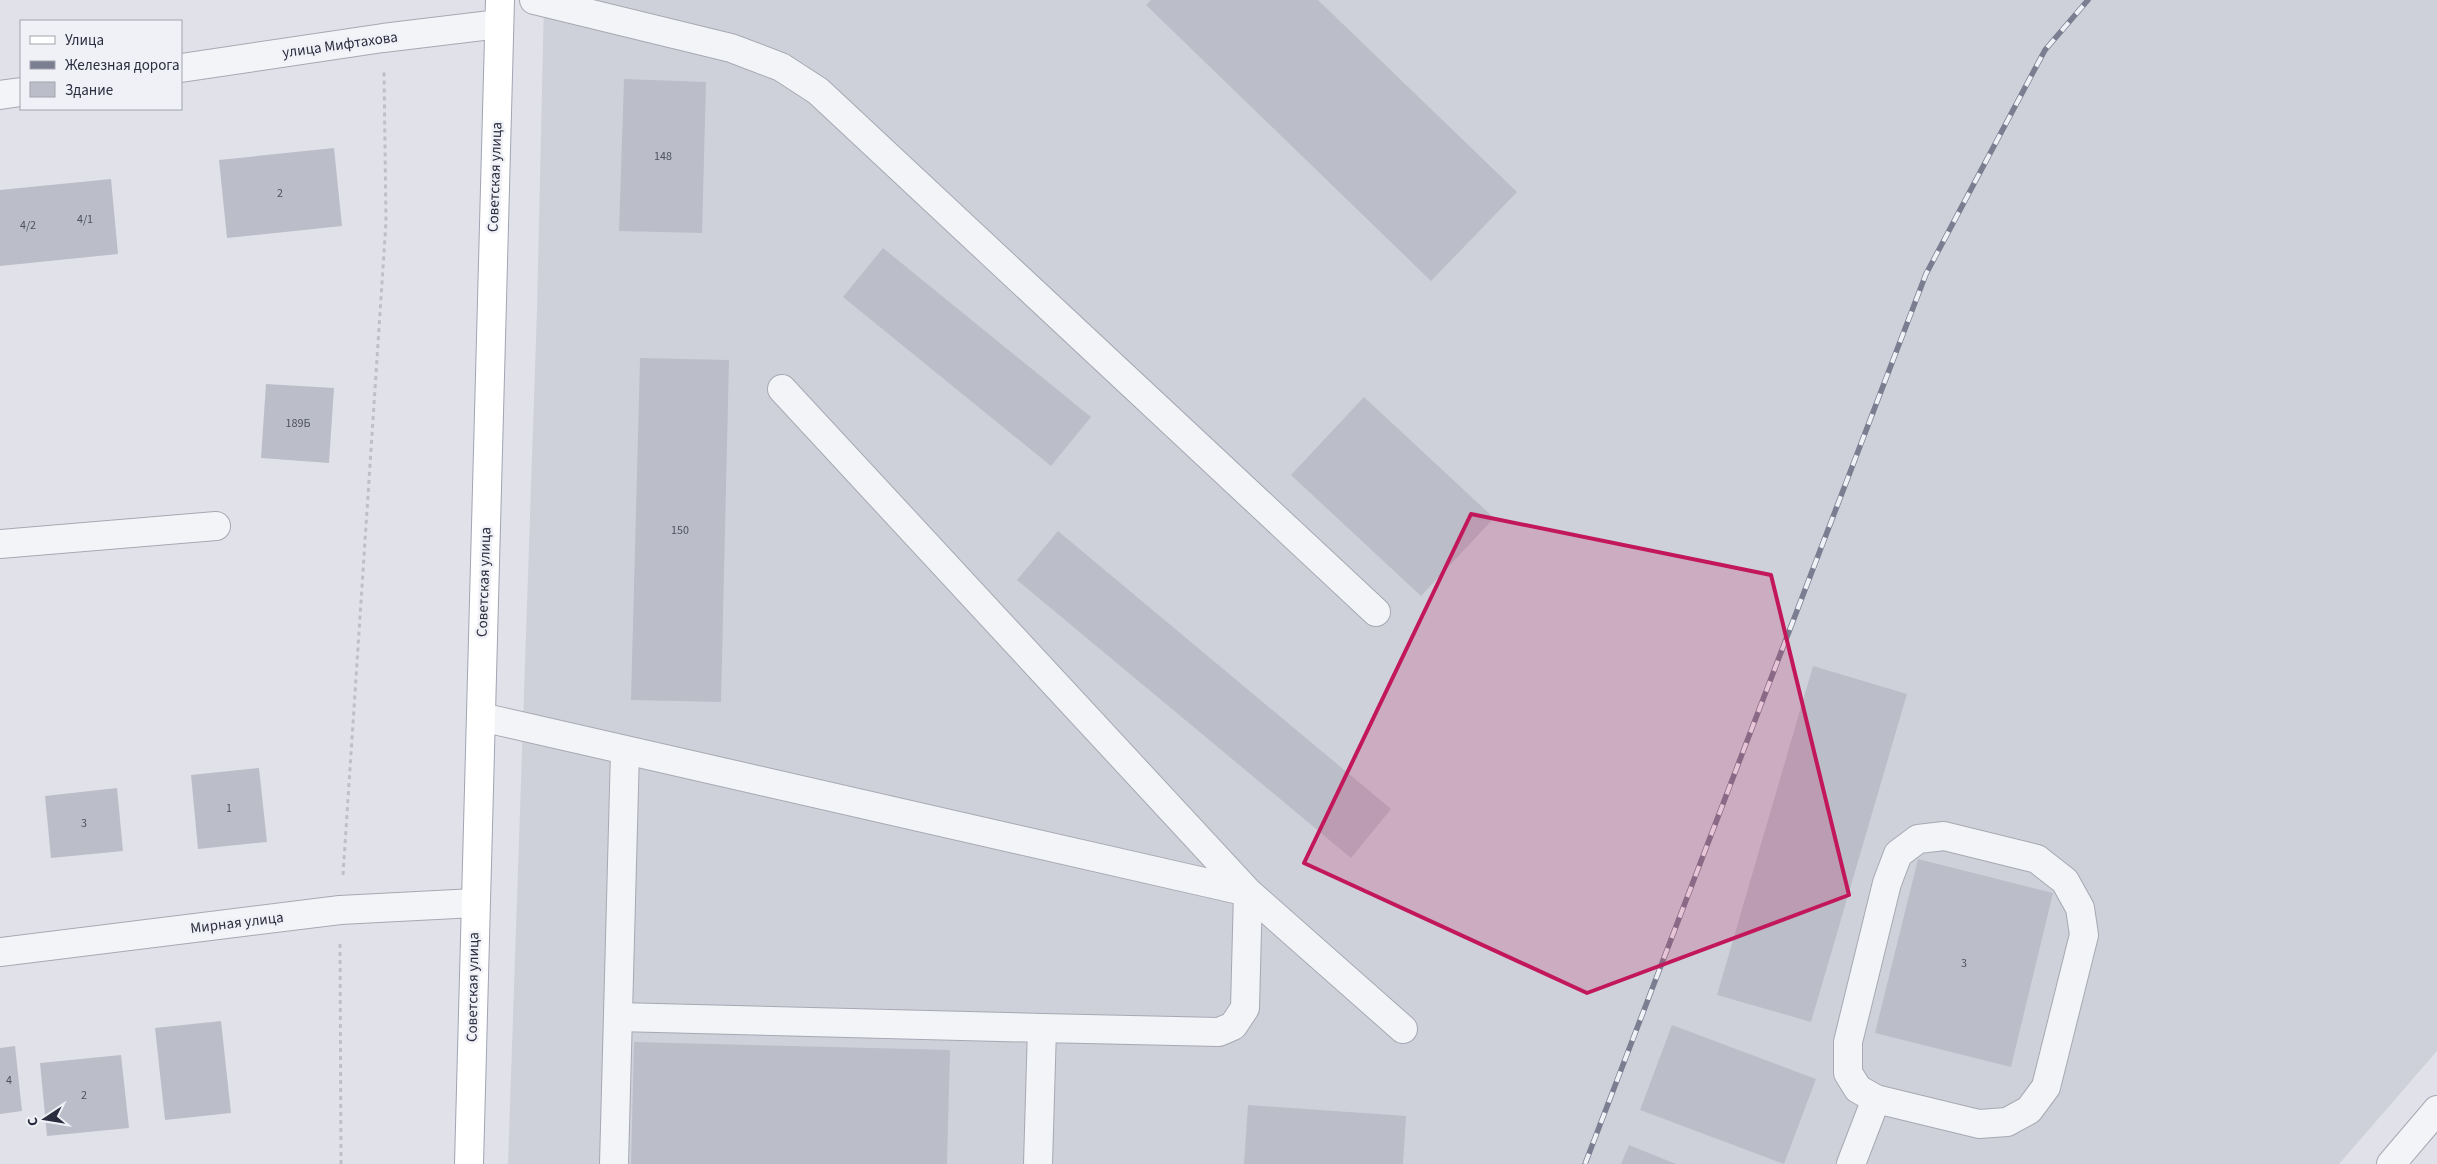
<svg xmlns="http://www.w3.org/2000/svg" width="2437" height="1164" font-family="'Source Sans 3',sans-serif">
	<style>
		.built { fill: #cfd1da }
		.building { fill: #bbbdc8 }
		.lines { fill: none; stroke-linecap: round; stroke-linejoin: round }
		.minor-casing { stroke: #a6a8b3; stroke-width: 30 }
		.major-casing { stroke: #a1a4b3; stroke-width: 30 }
		.path { stroke: #bfc0c7; stroke-width: 3; stroke-dasharray: 4 4; stroke-linecap: butt }
		.minor { stroke: #f3f4f7; stroke-width: 28 }
		.major { stroke: #fff; stroke-width: 28 }
		.rail-casing { stroke: #7b7e91; stroke-width: 5.5 }
		.rail { stroke: #f0f1f6; stroke-width: 4; stroke-dasharray: 11; stroke-linecap: butt }
		.marked { fill: #c2185b; fill-opacity: 0.2; stroke: #c2185b; stroke-width: 4; stroke-linejoin: round }
		.labels { text-anchor: middle; dominant-baseline: central; stroke-width: 5; stroke-linejoin: round; paint-order: stroke }
		.number-label { font-size: 12px; fill: #4e5161 }
		.street-label { font-size: 15px; fill: #2a2d3f; stroke: #f0f1f6 }
	</style>
	<rect width="100%" height="100%" fill="#e1e2e9"/>
	<polygon class="built" points="544,0 2437,0 2437,1051 2339,1164 508,1164 537,309"/>
	<g class="building">
		<polygon points="1151,0 1318,0 1517,192 1431,281 1146,5"/>
		<polygon points="624,79 706,82 702,233 619,231"/>
		<polygon points="334,148 342,226 227,238 219,160"/>
		<polygon points="111,179 118,254 0,266 0,190"/>
		<polygon points="883,248 1091,417 1051,466 843,297"/>
		<polygon points="640,358 729,360 721,702 631,700"/>
		<polygon points="266,384 334,388 329,463 261,458"/>
		<polygon points="1364,397 1494,518 1421,596 1291,475"/>
		<polygon points="1058,531 1391,809 1351,858 1017,580"/>
		<polygon points="1813,666 1907,694 1811,1022 1717,995"/>
		<polygon points="259,768 267,842 198,849 191,775"/>
		<polygon points="117,788 123,851 51,858 45,796"/>
		<polygon points="1918,859 2053,893 2011,1067 1875,1033"/>
		<polygon points="221,1021 231,1113 165,1120 155,1028"/>
		<polygon points="1672,1025 1816,1079 1784,1164 1640,1110"/>
		<polygon points="634,1042 950,1050 947,1164 631,1164"/>
		<polygon points="15,1046 22,1111 0,1114 0,1048"/>
		<polygon points="121,1055 129,1128 47,1136 40,1063"/>
		<polygon points="1248,1105 1406,1116 1403,1164 1244,1164"/>
		<polygon points="1629,1145 1676,1164 1621,1164"/>
	</g>
	<g class="lines">
		<g class="minor-casing">
			<g id="minor">
				<polyline points="534,0 731,48 781,67 818,91 1376,612"/>
				<polyline points="181,68 383,38 499,24"/>
				<polyline points="0,95 21,92"/>
				<polyline points="782,389 1248,892 1403,1029"/>
				<polyline points="0,544 216,526"/>
				<polyline points="481,717 1248,892 1245,1008 1233,1026 1219,1032 1042,1028 1038,1164"/>
				<polygon points="1944,836 2037,859 2065,881 2080,908 2084,935 2046,1087 2029,1110 2007,1122 1979,1124 1876,1099 1858,1089 1848,1073 1848,1042 1887,883 1898,854 1918,839"/>
				<polyline points="0,952 340,910 475,903"/>
				<polyline points="618,1017 1042,1028"/>
				<polyline points="614,1164 625,751"/>
				<polyline points="1851,1164 1876,1099"/>
				<polyline points="2391,1164 2437,1110"/>
			</g>
		</g>
		<g class="major-casing">
			<polyline id="major" points="469,1164 500,0"/>
		</g>
		<g class="path">
			<polyline points="343,875 386,222 384,71"/>
			<polyline points="340,944 341,1164"/>
		</g>
		<use href="#minor" class="minor"/>
		<use href="#major" class="major"/>
		<g class="rail-casing">
			<polyline id="rail" points="1585,1164 1926,274 2045,50 2088,0"/>
		</g>
		<use href="#rail" class="rail"/>
	</g>
	<path class="marked" d="M 1471,514 L 1771,575 L 1849,895 L 1587,993 L 1304,863 Z"/>
	<g class="labels">
		<g class="number-label">
			<text x="663" y="156">148</text>
			<text x="280" y="193">2</text>
			<text x="85" y="219">4/1</text>
			<text x="28" y="225">4/2</text>
			<text x="298" y="423">189Б</text>
			<text x="680" y="530">150</text>
			<text x="229" y="808">1</text>
			<text x="84" y="823">3</text>
			<text x="1964" y="963">3</text>
			<text x="9" y="1080">4</text>
			<text x="84" y="1095">2</text>
		</g>
		<g class="street-label">
			<text transform="translate(340 45) rotate(-8)">улица Мифтахова</text>
			<text transform="translate(495 177) rotate(-88)">Советская улица</text>
			<text transform="translate(484 582) rotate(-88)">Советская улица</text>
			<text transform="translate(237 923) rotate(-7)">Мирная улица</text>
			<text transform="translate(473 987) rotate(-89)">Советская улица</text>
		</g>
	</g>
	<rect x="20" y="20" width="162" height="90" fill="#f0f1f6" stroke="#a1a3ad"/>
	<rect x="30" y="36" width="25" height="8" fill="#ffffff" stroke="#a1a3ad"/>
	<text x="65" y="45" font-size="15" fill="#2a2d3f">Улица</text>
	<rect x="30" y="61" width="25" height="8" fill="#7b7e91" stroke="#a1a3ad"/>
	<text x="65" y="70" font-size="15" fill="#2a2d3f">Железная дорога</text>
	<rect x="30" y="82" width="25" height="15" fill="#bbbdc8" stroke="#a1a3ad"/>
	<text x="65" y="95" font-size="15" fill="#2a2d3f">Здание</text>
	<g transform="translate(45 1119) rotate(258)" stroke="#f0f1f6" stroke-width="4" paint-order="stroke">
	<path d="M0-4L9 19L0 12L-9 19Z" fill="#2a2d3f"/>
	<text y="-8" font-size="14" font-weight="bold" text-anchor="middle" fill="#2a2d3f">С</text>
	</g>
</svg>
